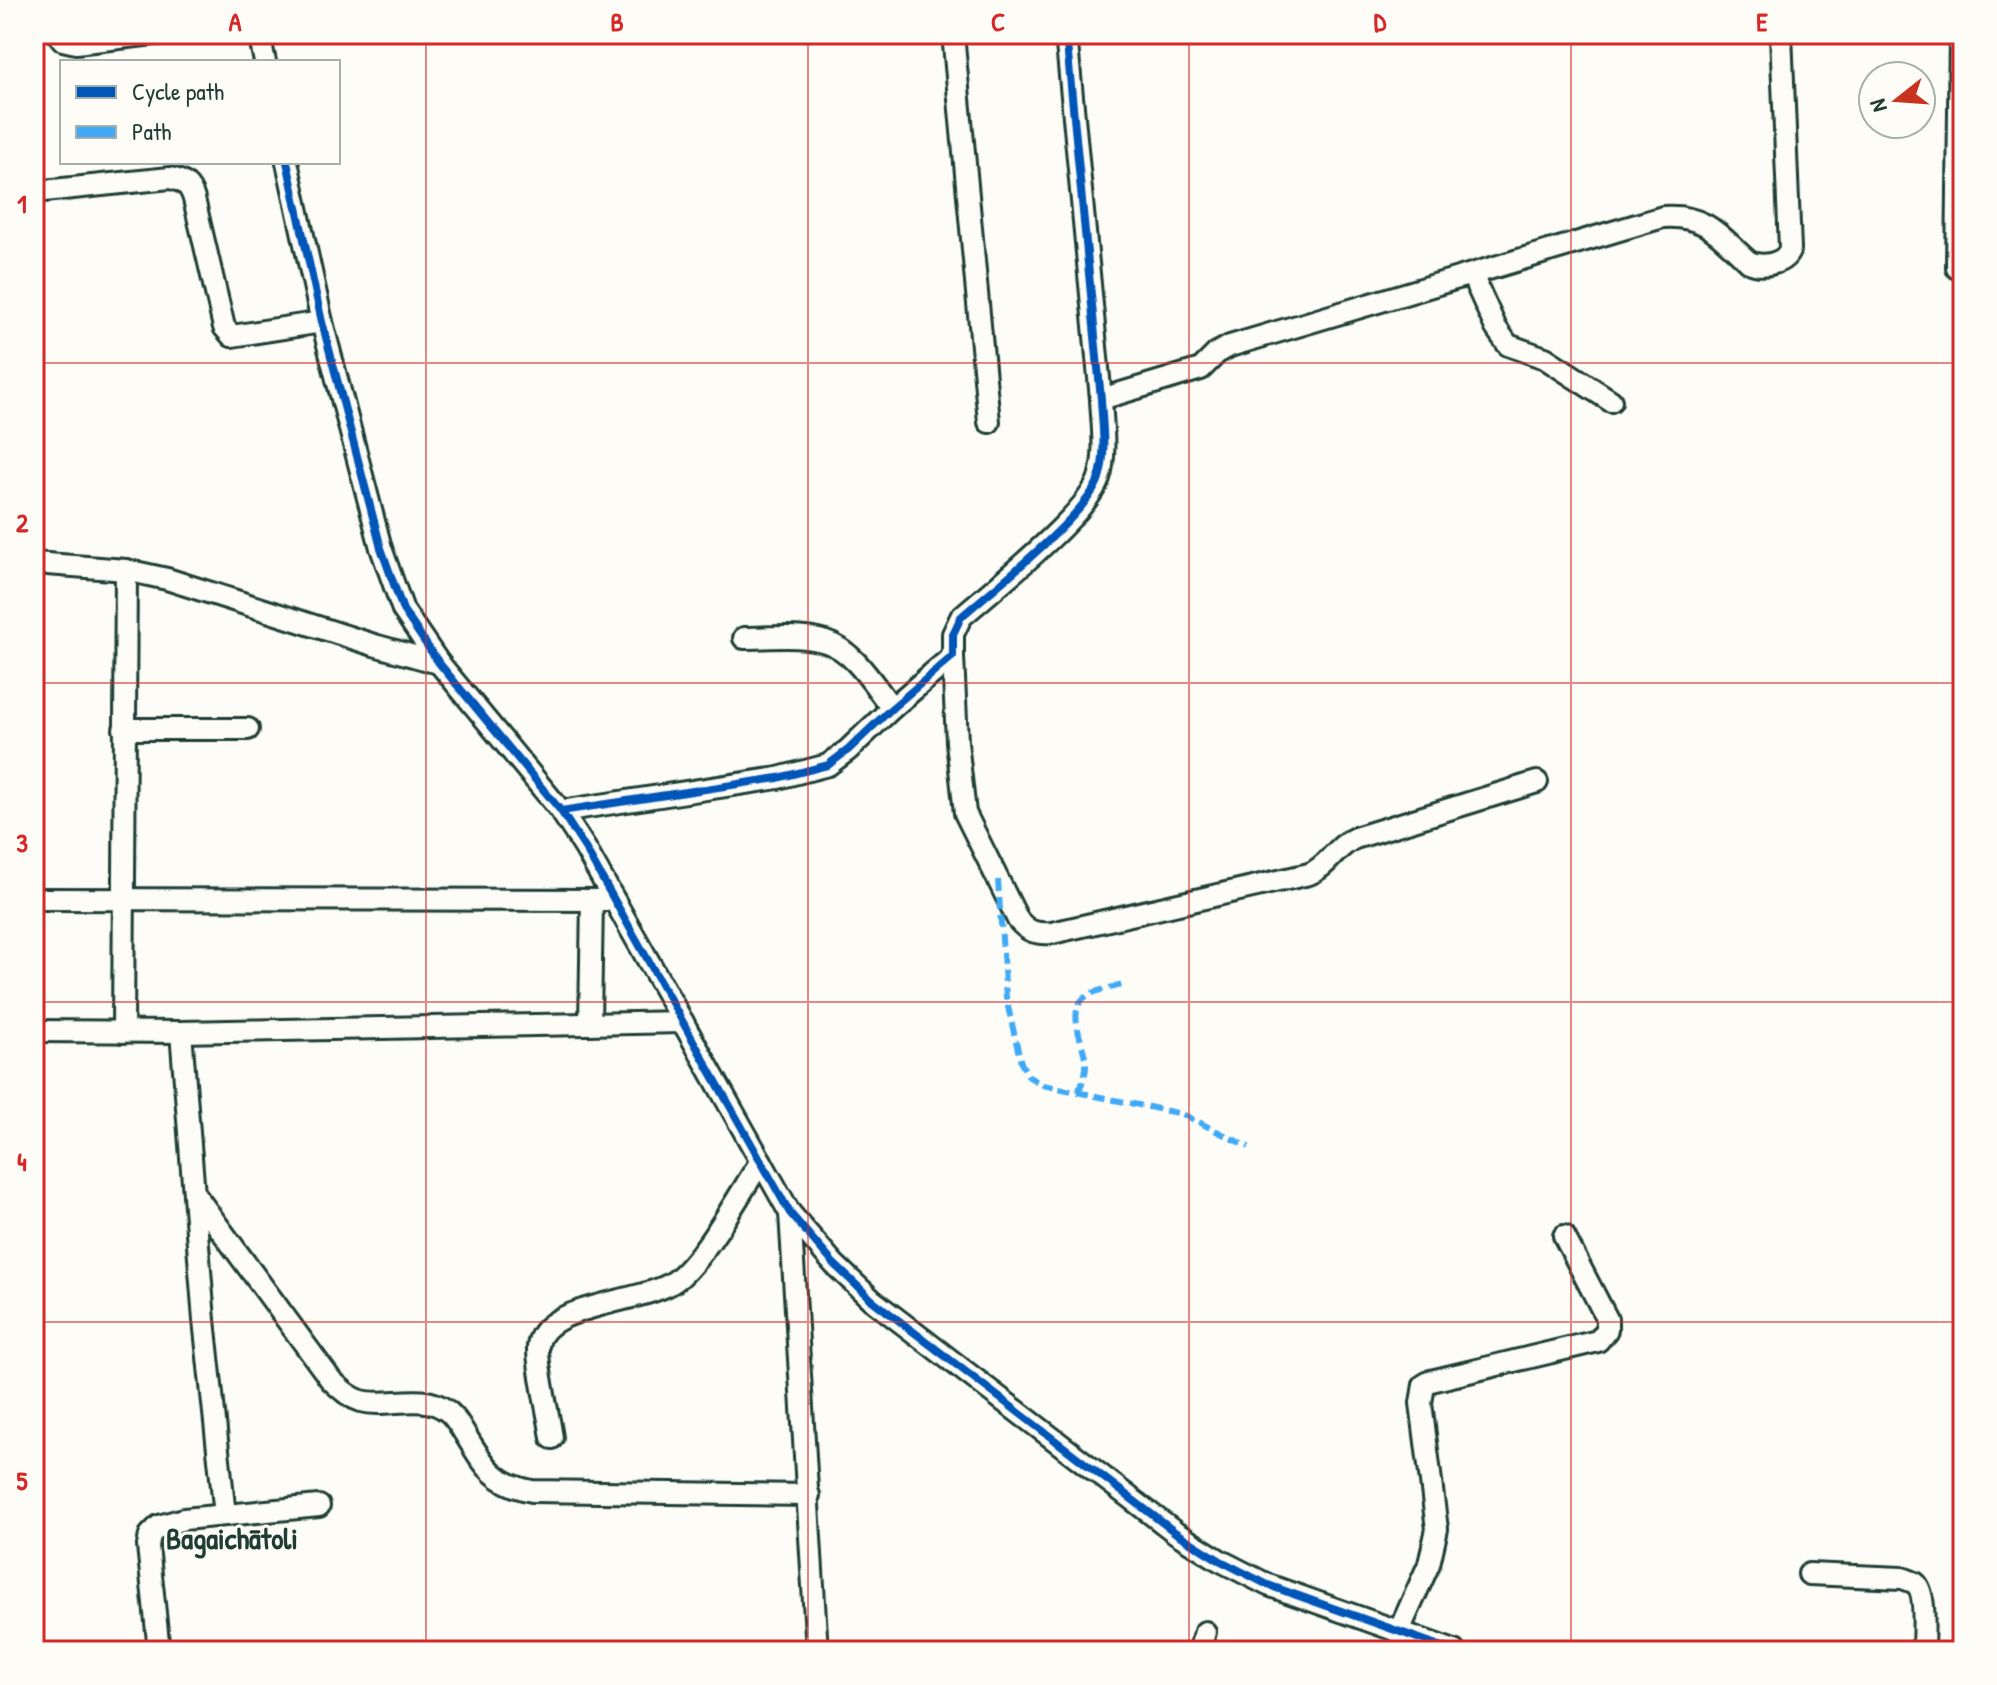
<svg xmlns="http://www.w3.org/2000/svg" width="1997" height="1685" font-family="'Patrick Hand',sans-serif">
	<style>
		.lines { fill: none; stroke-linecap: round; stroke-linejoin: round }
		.minor-casing { stroke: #1f3d34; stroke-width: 26 }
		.minor { stroke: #fdfcf7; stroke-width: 20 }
		.quiet { stroke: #3fa9f5; stroke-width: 6; stroke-dasharray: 12 6; stroke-linecap: butt }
		.cycleway-casing { stroke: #fdfcf7; stroke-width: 13 }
		.cycleway { stroke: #0057b8; stroke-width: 8 }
		.grid { fill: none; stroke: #d62828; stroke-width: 2; stroke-opacity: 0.55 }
		.labels { text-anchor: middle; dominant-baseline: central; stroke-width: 6; stroke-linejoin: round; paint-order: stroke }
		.neighbourhood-label { font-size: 30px; font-weight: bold; fill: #1f3d34; stroke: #fdfcf7 }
		.neatline { fill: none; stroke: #d62828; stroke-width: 3 }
		.grid-label { font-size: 26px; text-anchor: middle; font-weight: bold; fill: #d62828 }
	</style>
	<rect width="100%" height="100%" fill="#fdfcf7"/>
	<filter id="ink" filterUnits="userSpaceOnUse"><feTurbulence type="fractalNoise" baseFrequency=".0125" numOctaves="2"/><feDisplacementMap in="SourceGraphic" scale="16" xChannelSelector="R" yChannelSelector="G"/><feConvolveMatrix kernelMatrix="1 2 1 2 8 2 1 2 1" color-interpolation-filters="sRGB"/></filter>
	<g filter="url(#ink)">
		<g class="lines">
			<g class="minor-casing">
				<g id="minor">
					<polyline points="58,34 63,40 76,43 154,34"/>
					<polyline points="259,34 265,62"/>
					<polyline points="953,34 989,422"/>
					<polyline points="287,162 322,322 381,548 403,610 439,663 561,811 585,848 790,1213 834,1264 872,1300 1176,1533 1219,1560 1268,1585 1454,1651"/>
					<path d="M 34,192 L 170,178 C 184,181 190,185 194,199 L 224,327 L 232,336 L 322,322"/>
					<polyline points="1957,268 1960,34"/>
					<polyline points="1472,275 1496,328 1508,345 1545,358 1611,401"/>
					<path d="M 1101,399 L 1201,369 L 1217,353 L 1230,346 L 1663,217 C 1706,214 1720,236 1749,262 C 1763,268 1785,264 1790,249 L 1781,34"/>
					<polyline points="34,563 126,570 167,579 374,645 439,663"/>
					<path d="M 744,638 C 770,638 802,634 826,642 C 855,651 874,686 892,708"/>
					<path d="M 953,656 L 957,742 L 965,813 L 1018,920 C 1028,932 1036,934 1052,933 L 1309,874 C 1328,867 1336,846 1355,838 L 1537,782"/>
					<polyline points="124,729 248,729"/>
					<path d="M 561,811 L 778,778 L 828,765 L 848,750 L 892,708 L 953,656 L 953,634 L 961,617 C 993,589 1088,514 1099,478 C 1107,454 1102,423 1101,399 L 1066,34"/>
					<polyline points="34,899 614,900"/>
					<polyline points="590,1024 592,900"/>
					<polyline points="34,1031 181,1032 683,1022"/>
					<polyline points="123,1032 126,570"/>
					<polyline points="181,1032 204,1320 225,1515"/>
					<path d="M 196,1196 L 331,1380 C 341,1389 349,1397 361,1401 C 388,1408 422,1392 446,1410 C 454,1415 460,1426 465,1434 C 484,1465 494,1484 532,1491 L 809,1495"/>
					<polyline points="790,1213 817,1651"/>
					<path d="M 552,1438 C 549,1415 537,1369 538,1347 C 541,1303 643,1304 675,1281 C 703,1261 740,1193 761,1161"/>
					<path d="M 1809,1574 L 1902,1578 C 1905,1579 1913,1582 1915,1583 C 1927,1592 1923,1636 1923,1651"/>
					<polyline points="1399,1631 1429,1564 1437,1529 1421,1403 1424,1385 1431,1381 1598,1341 1607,1330 1607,1319 1564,1236"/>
					<polyline points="159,1651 148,1546 150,1535 159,1526 184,1519 319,1506"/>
					<polyline points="1199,1651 1205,1632"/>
				</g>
			</g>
			<use href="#minor" class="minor"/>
			<g class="quiet">
				<polyline points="998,880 1006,998 1021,1063 1029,1077 1043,1085 1182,1114 1249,1147"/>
				<path d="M 1078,1092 C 1082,1084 1085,1076 1086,1068 C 1087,1048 1067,1017 1082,1000 C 1091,990 1111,988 1123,985"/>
			</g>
			<g class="cycleway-casing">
				<g id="cycleway">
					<polyline points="287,162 322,322 381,548 403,610 439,663 561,811 585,848 790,1213 834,1264 872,1300 1176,1533 1219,1560 1268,1585 1454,1651"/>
					<path d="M 561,811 L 778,778 L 828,765 L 848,750 L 892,708 L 953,656 L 953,634 L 961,617 C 993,589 1088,514 1099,478 C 1107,454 1102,423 1101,399 L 1066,34"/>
				</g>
			</g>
			<use href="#cycleway" class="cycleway"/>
		</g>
	</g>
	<path class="grid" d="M 426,34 L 426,1651M 808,34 L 808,1651M 1189,34 L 1189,1651M 1571,34 L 1571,1651M 34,363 L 1963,363M 34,683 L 1963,683M 34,1002 L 1963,1002M 34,1322 L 1963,1322"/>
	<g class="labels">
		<g class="neighbourhood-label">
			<text x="232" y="1538">Bagaichātoli</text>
		</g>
	</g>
	<rect width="1997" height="1685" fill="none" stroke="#fdfcf7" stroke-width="88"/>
	<rect x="60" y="60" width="280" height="104" fill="#fdfcf7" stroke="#a4b0a9" stroke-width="2"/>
	<rect x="76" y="86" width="40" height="12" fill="#0057b8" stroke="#a4b0a9" stroke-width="2"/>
	<text x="132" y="100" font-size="24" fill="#1f3d34">Cycle path</text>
	<rect x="76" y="126" width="40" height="12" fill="#3fa9f5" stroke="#a4b0a9" stroke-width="2"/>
	<text x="132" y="140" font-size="24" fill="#1f3d34">Path</text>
	<g transform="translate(1897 100) rotate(253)"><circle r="38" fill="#fdfcf7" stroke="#a4b0a9" stroke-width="2"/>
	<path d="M0-6L14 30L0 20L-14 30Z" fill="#c8321e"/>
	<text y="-12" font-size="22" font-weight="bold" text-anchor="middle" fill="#1f3d34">N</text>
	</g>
	<rect x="44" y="44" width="1909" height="1597" class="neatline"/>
	<g class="grid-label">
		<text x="235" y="31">A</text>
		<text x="617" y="31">B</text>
		<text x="998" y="31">C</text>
		<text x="1380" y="31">D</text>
		<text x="1762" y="31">E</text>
		<text x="22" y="213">1</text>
		<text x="22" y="532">2</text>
		<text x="22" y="852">3</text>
		<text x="22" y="1171">4</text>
		<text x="22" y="1490">5</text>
	</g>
</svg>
